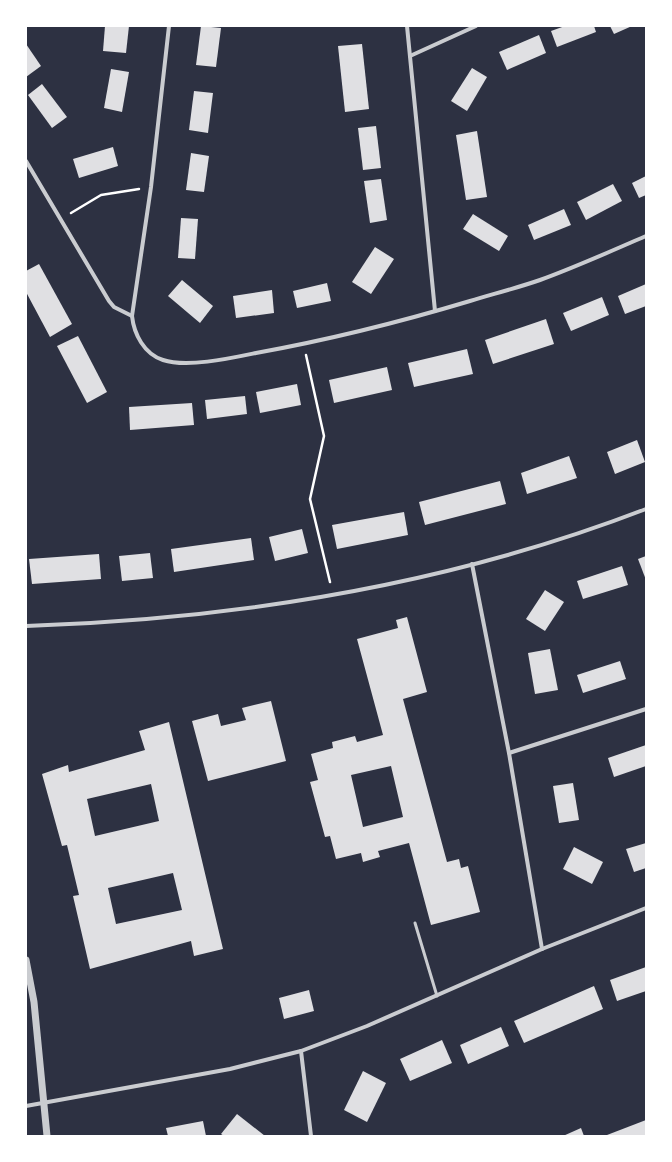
<svg xmlns="http://www.w3.org/2000/svg" width="672" height="1162" font-family="'Noto Sans',sans-serif">
	<style>
		.building { fill: #e0e0e3; fill-rule: evenodd }
		.lines { fill: none; stroke-linecap: round; stroke-linejoin: round }
		.path { stroke: #fff; stroke-width: 2.5 }
		.service { stroke: #caccd0; stroke-width: 3 }
		.minor { stroke: #caccd0; stroke-width: 4 }
		.tertiary { stroke: #caccd0; stroke-width: 7 }
	</style>
	<rect width="100%" height="100%" fill="#2d3142"/>
	<g class="building">
		<polygon points="105,26 129,26 126,53 103,51"/>
		<polygon points="201,26 221,28 216,67 196,65"/>
		<polygon points="565,26 594,26 596,32 557,47 551,31"/>
		<polygon points="610,26 632,26 614,34"/>
		<polygon points="539,35 546,53 507,70 499,52"/>
		<polygon points="26,44 41,66 26,77"/>
		<polygon points="362,44 369,109 345,112 338,46"/>
		<polygon points="472,68 487,77 467,111 451,101"/>
		<polygon points="111,69 129,72 122,112 104,108"/>
		<polygon points="42,84 67,117 52,128 28,95"/>
		<polygon points="194,91 213,93 208,133 189,130"/>
		<polygon points="376,126 381,168 363,170 358,128"/>
		<polygon points="477,131 487,197 466,200 456,135"/>
		<polygon points="113,147 118,166 79,178 73,159"/>
		<polygon points="191,153 209,156 204,192 186,190"/>
		<polygon points="646,176 646,195 639,198 632,183"/>
		<polygon points="381,179 387,220 370,223 364,181"/>
		<polygon points="613,184 622,201 586,220 577,202"/>
		<polygon points="564,209 571,225 534,240 528,225"/>
		<polygon points="473,214 508,236 499,251 463,229"/>
		<polygon points="181,218 198,219 195,259 178,258"/>
		<polygon points="375,247 394,259 371,294 352,282"/>
		<polygon points="39,264 72,324 50,337 26,292 26,271"/>
		<polygon points="182,280 213,306 200,323 168,296"/>
		<polygon points="327,283 331,301 297,308 293,291"/>
		<polygon points="646,284 646,306 625,314 618,296"/>
		<polygon points="272,290 274,313 236,318 233,296"/>
		<polygon points="602,297 609,315 571,331 563,313"/>
		<polygon points="546,319 554,344 493,364 485,340"/>
		<polygon points="78,336 107,392 87,403 57,346"/>
		<polygon points="467,349 473,374 414,387 408,363"/>
		<polygon points="387,367 392,390 334,403 329,380"/>
		<polygon points="297,384 301,405 260,413 256,392"/>
		<polygon points="245,396 247,414 207,419 205,400"/>
		<polygon points="192,403 194,425 130,430 129,407"/>
		<polygon points="637,440 645,462 615,474 607,452"/>
		<polygon points="569,456 577,478 527,494 521,473"/>
		<polygon points="500,481 506,504 425,525 419,502"/>
		<polygon points="404,512 408,535 337,549 332,525"/>
		<polygon points="302,529 308,553 275,561 269,537"/>
		<polygon points="251,538 254,560 174,572 171,549"/>
		<polygon points="150,553 153,578 122,581 119,556"/>
		<polygon points="99,554 101,579 32,584 29,559"/>
		<polygon points="646,556 646,580 638,559"/>
		<polygon points="622,566 628,585 583,599 577,581"/>
		<polygon points="545,590 564,602 545,631 526,619"/>
		<path d="M 407,617 L 427,692 L 403,699 L 447,862 L 459,859 L 461,868 L 468,866 L 480,912 L 431,925 L 409,843 L 378,851 L 380,857 L 363,862 L 361,853 L 336,859 L 330,836 L 325,837 L 310,782 L 318,780 L 311,754 L 333,748 L 332,742 L 355,736 L 357,742 L 383,735 L 357,639 L 398,628 L 396,620 ZM 391,766 L 403,817 L 363,827 L 351,775 Z"/>
		<polygon points="550,649 558,690 535,694 528,653"/>
		<polygon points="620,661 626,679 583,693 577,675"/>
		<polygon points="271,701 286,761 208,781 192,721 218,714 221,726 246,720 242,708"/>
		<path d="M 169,722 L 223,949 L 194,956 L 191,941 L 90,969 L 73,896 L 79,895 L 67,845 L 62,846 L 42,774 L 68,765 L 69,772 L 145,750 L 139,731 ZM 151,784 L 159,821 L 95,836 L 87,799 ZM 173,873 L 182,910 L 116,924 L 108,888 Z"/>
		<polygon points="646,745 646,766 614,777 608,758"/>
		<polygon points="573,783 579,820 559,823 553,786"/>
		<polygon points="646,843 646,868 634,872 626,849"/>
		<polygon points="574,847 603,862 592,884 563,869"/>
		<polygon points="646,967 646,991 617,1001 610,980"/>
		<polygon points="594,986 603,1009 524,1043 514,1021"/>
		<polygon points="309,990 314,1011 284,1019 279,998"/>
		<polygon points="501,1027 509,1046 468,1064 460,1045"/>
		<polygon points="442,1040 452,1063 410,1081 400,1059"/>
		<polygon points="363,1071 386,1083 367,1122 344,1110"/>
		<polygon points="237,1114 265,1136 224,1136 221,1134"/>
		<polygon points="646,1120 646,1136 608,1136 607,1135"/>
		<polygon points="203,1121 206,1136 168,1136 166,1128"/>
		<polygon points="581,1128 584,1136 563,1136"/>
	</g>
	<g class="lines">
		<g class="path">
			<polyline points="71,213 101,195 139,189"/>
			<polyline points="306,355 324,436 310,499 330,582"/>
		</g>
		<polyline class="service" points="415,923 437,996"/>
		<g class="minor">
			<path d="M 169,26 L 151,187 L 132,316 C 134,334 144,354 163,360 C 187,368 232,358 256,353 C 328,340 400,322 470,301 C 493,294 517,288 540,280 C 576,267 611,251 646,236"/>
			<polyline points="407,26 435,311"/>
			<polyline points="410,56 476,26"/>
			<polyline points="26,161 109,301 114,307 132,316"/>
			<polyline points="472,564 509,753 542,949"/>
			<path d="M 26,626 C 236,619 449,585 646,509"/>
			<polyline points="509,753 646,709"/>
			<polyline points="301,1051 311,1136"/>
			<polyline points="26,1106 230,1069 301,1051 367,1026 542,949 646,908"/>
		</g>
		<polyline class="tertiary" points="26,960 34,1002 47,1136"/>
	</g>
	<rect width="672" height="1162" fill="none" stroke="#ffffff" stroke-width="54"/>
</svg>
